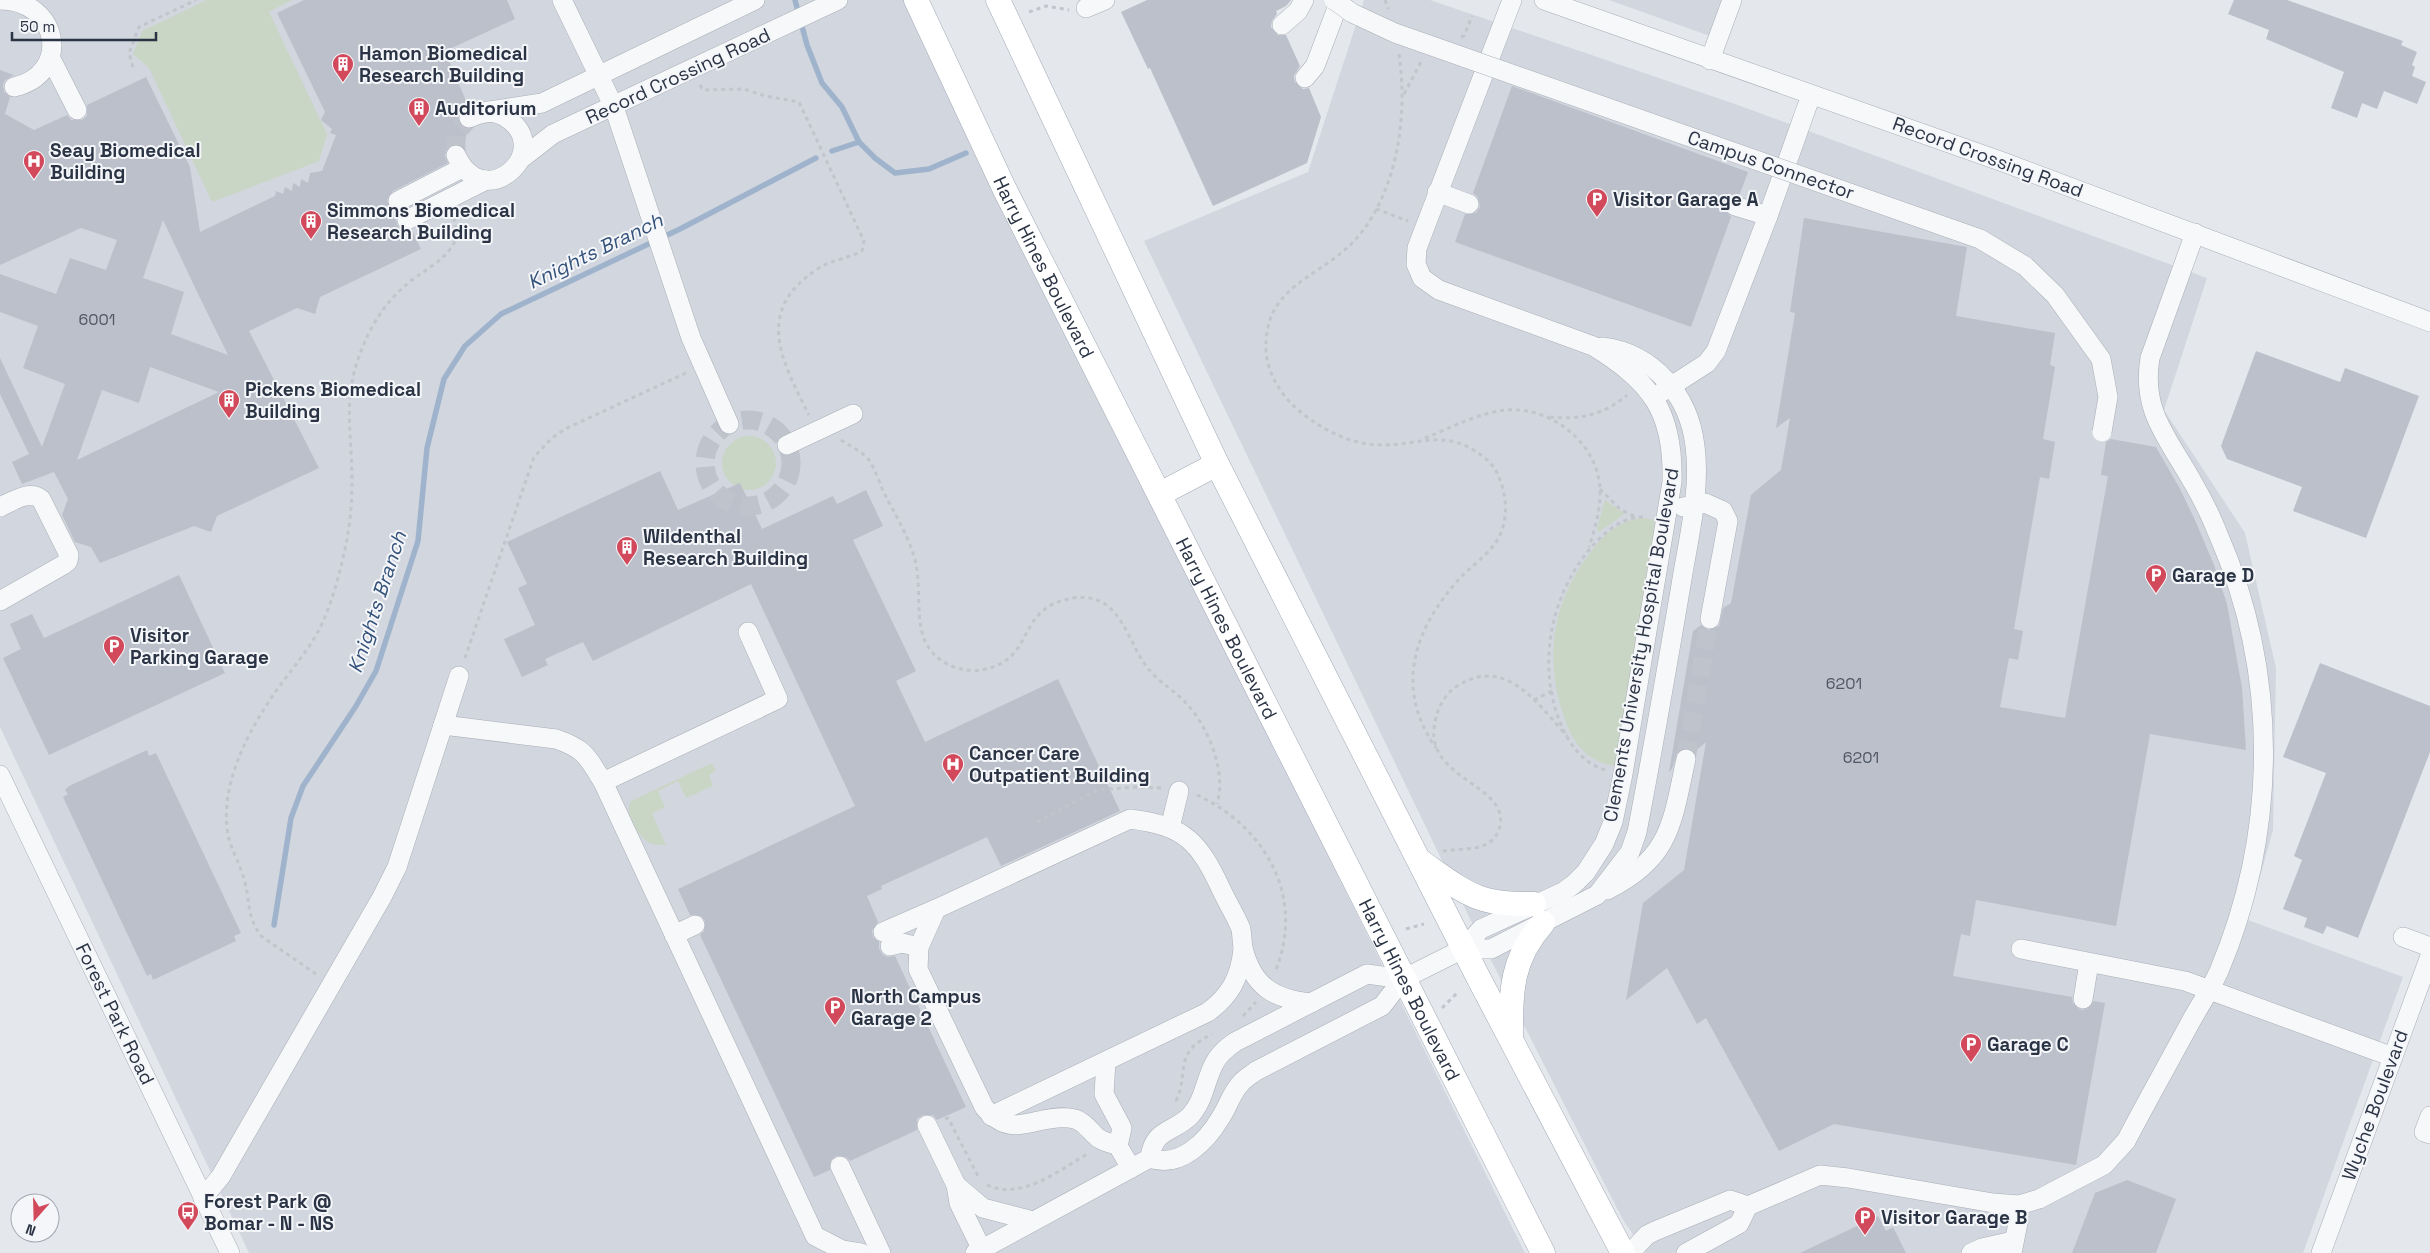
<svg xmlns="http://www.w3.org/2000/svg" width="2430" height="1253" font-family="'Space Grotesk',sans-serif">
	<style>
		.built { fill: #d2d6de }
		.green { fill: #c9d6c5 }
		.lines { fill: none; stroke-linecap: round; stroke-linejoin: round }
		.stream { stroke: #9fb4cc; stroke-width: 5.5 }
		.building { fill: #bbc0ca; fill-rule: evenodd }
		.minor-tunnel { stroke: #bfc3cb; stroke-width: 19; stroke-dasharray: 19 9; stroke-linecap: butt }
		.minor-casing { stroke: #a9aeb7; stroke-width: 20 }
		.major-casing { stroke: #a3abb8; stroke-width: 25 }
		.path { stroke: #c2c5cb; stroke-width: 3; stroke-dasharray: 4 4; stroke-linecap: butt }
		.minor { stroke: #f7f8fa; stroke-width: 19 }
		.major { stroke: #fff; stroke-width: 24 }
		.minor-bridge-casing { stroke: #a9aeb7; stroke-width: 20; stroke-linecap: butt }
		.minor-bridge { stroke: #f7f8fa; stroke-width: 19 }
		.labels { text-anchor: middle; dominant-baseline: central; stroke-width: 4; stroke-linejoin: round; paint-order: stroke }
		.number-label { font-size: 16px; fill: #4f5766 }
		.poi-label { font-size: 19px; font-weight: bold; fill: #2b3445; stroke: #f4f6f9; text-anchor: start }
		.street-label { font-size: 19px; fill: #2b3445; stroke: #f4f6f9 }
		.water-label { font-size: 20px; font-style: italic; fill: #34527a; stroke: #f4f6f9 }
	</style>
	<rect width="100%" height="100%" fill="#e4e7ec"/>
	<g class="built">
		<polygon points="0,0 904,0 1525,1253 249,1253 0,727"/>
		<polygon points="1364,0 1430,0 1735,104 2207,278 2164,410 2245,533 2276,668 2273,830 2248,920 2403,977 2303,1253 1646,1253 1623,1220 1472,923 1144,241 1308,172"/>
		<polygon points="1609,0 1723,0 1710,36"/>
	</g>
	<g class="green">
		<polygon points="207,0 292,0 269,12 327,134 319,161 212,202 149,68 133,54 142,31"/>
		<circle cx="749" cy="463" r="27"/>
		<polygon points="1605,500 1624,513 1623,515 1599,532 1597,529"/>
		<path d="M 1641,518 L 1658,520 L 1615,766 C 1586,762 1571,740 1563,714 C 1544,656 1553,601 1590,553 C 1603,535 1619,521 1641,518 Z"/>
		<path d="M 712,763 L 716,771 L 709,775 L 713,786 L 686,798 L 678,781 L 658,791 L 665,807 L 652,814 L 666,845 C 661,845 655,845 650,843 C 638,837 623,813 631,801 Z"/>
	</g>
	<g class="lines">
		<g class="stream">
			<polyline points="795,0 807,45 822,83 842,107 859,142"/>
			<polyline points="832,151 859,142 875,158 895,173 929,169 966,153"/>
			<polyline points="274,925 291,818 303,786 356,706 376,671 418,541 427,448 444,379 465,346 501,314 680,229 816,158"/>
		</g>
	</g>
	<g class="building">
		<path d="M 304,0 L 507,0 L 515,19 L 445,51 L 467,103 L 468,106 L 460,111 L 458,117 L 462,127 L 467,129 L 466,138 L 462,146 L 455,144 L 446,150 L 445,156 L 448,163 L 393,191 L 387,200 L 392,210 L 400,212 L 396,219 L 397,225 L 406,231 L 412,230 L 421,249 L 320,297 L 315,314 L 297,308 L 249,331 L 319,468 L 217,516 L 211,532 L 194,526 L 100,563 L 91,547 L 75,542 L 62,515 L 68,499 L 54,472 L 22,484 L 12,462 L 29,454 L 0,394 L 0,358 L 42,447 L 65,384 L 23,368 L 38,326 L 0,312 L 0,274 L 56,294 L 70,258 L 106,270 L 117,240 L 81,228 L 0,265 L 0,70 L 14,75 L 5,80 L 3,85 L 4,92 L 10,97 L 5,114 L 34,130 L 67,115 L 71,120 L 82,120 L 87,116 L 87,105 L 146,77 L 190,167 L 200,232 L 275,196 L 276,191 L 283,194 L 285,187 L 292,191 L 293,183 L 300,187 L 301,179 L 308,183 L 310,173 L 322,171 L 336,135 L 330,133 L 332,129 L 321,120 L 325,112 L 277,13 ZM 163,220 L 200,298 L 228,355 L 171,334 L 184,292 L 143,278 ZM 150,367 L 219,392 L 77,460 L 102,390 L 139,403 Z"/>
		<polygon points="1147,0 1291,0 1286,6 1276,11 1277,14 1272,21 1271,27 1278,35 1286,35 1300,66 1294,76 1295,82 1303,89 1309,88 1321,117 1307,163 1213,206 1150,68 1148,69 1121,12"/>
		<polygon points="2234,0 2287,0 2403,41 2401,45 2417,52 2412,65 2415,67 2412,76 2426,82 2417,104 2384,91 2377,109 2362,103 2357,118 2331,108 2344,72 2266,39 2269,30 2228,14"/>
		<polygon points="1512,86 1748,172 1739,196 1732,195 1724,202 1724,209 1731,217 1691,327 1455,242 1465,214 1476,213 1480,207 1478,197 1473,193"/>
		<polygon points="1804,218 1967,247 1956,316 2055,333 2050,365 2055,367 2043,439 2055,442 2049,479 2040,477 2014,629 2023,631 2018,660 2009,658 2000,707 2065,718 2108,476 2101,475 2106,442 2111,439 2156,447 2180,489 2195,520 2214,565 2227,604 2242,688 2246,750 2150,734 2116,926 1976,900 1970,936 1961,934 1953,976 2072,997 2073,1003 2081,1010 2087,1009 2094,1001 2105,1003 2076,1165 1834,1124 1779,1151 1706,1018 1697,1024 1667,968 1626,1000 1643,903 1684,870 1706,742 1694,752 1688,748 1678,751 1672,769 1669,772 1693,631 1701,625 1708,630 1719,626 1723,608 1731,603 1751,495 1781,470 1790,418 1776,428 1795,313 1790,312"/>
		<polygon points="2256,351 2340,382 2345,368 2419,396 2366,538 2293,511 2302,487 2227,459 2221,446"/>
		<polygon points="660,471 678,510 740,483 762,529 833,496 837,504 866,490 883,526 853,540 916,671 896,681 925,742 1058,679 1120,811 1001,866 987,837 881,886 882,889 867,896 878,922 872,930 873,937 879,942 879,948 882,954 887,957 895,956 966,1107 937,1120 933,1115 923,1115 917,1119 917,1130 850,1161 846,1157 836,1156 831,1160 830,1170 814,1177 700,935 704,931 705,921 701,916 690,915 678,889 855,806 751,584 593,661 583,642 545,659 548,665 522,677 504,639 535,625 518,588 527,584 507,542"/>
		<polygon points="179,575 225,673 49,755 3,658 21,649 10,624 32,614 44,638"/>
		<polygon points="2320,663 2430,706 2430,752 2358,938 2327,926 2323,934 2304,927 2307,918 2283,909 2302,860 2294,856 2326,773 2283,757"/>
		<polygon points="147,750 149,756 156,753 241,933 234,936 236,941 153,980 151,974 147,976 63,797 68,794 65,790 69,786"/>
		<polygon points="2127,1180 2176,1199 2156,1253 2072,1253 2095,1193"/>
		<polygon points="1878,1216 1886,1231 1893,1227 1906,1253 1800,1253"/>
	</g>
	<g class="lines">
		<g class="minor-tunnel">
			<polyline points="456,155 456,134 469,118"/>
			<circle cx="748" cy="463" r="43"/>
			<polyline points="1686,759 1710,619"/>
		</g>
		<g class="minor-casing">
			<g id="minor">
				<path d="M 0,0 C 60,0 72,74 14,87"/>
				<polyline points="562,0 614,107 691,338 729,424"/>
				<polyline points="1544,0 2003,162 2430,322"/>
				<polyline points="1086,8 1105,0"/>
				<polyline points="1282,25 1298,11 1304,0"/>
				<polyline points="50,57 77,110"/>
				<polyline points="1710,60 1732,0"/>
				<polyline points="1305,78 1315,66 1340,0"/>
				<polyline points="483,112 542,103 755,0"/>
				<path d="M 456,155 C 484,216 554,151 508,119 C 495,109 483,112 469,118"/>
				<polyline points="522,158 553,134 838,0"/>
				<polyline points="1437,192 1469,204"/>
				<polyline points="398,201 462,168"/>
				<polyline points="1735,206 1768,216"/>
				<polyline points="407,220 486,180"/>
				<polyline points="1662,392 1707,363 1716,351 1768,216 1811,95"/>
				<polyline points="787,445 853,414"/>
				<path d="M 0,507 C 13,501 29,490 41,499 L 69,555 L 68,561 L 63,565 L 0,601"/>
				<polyline points="1683,507 1705,503 1723,511 1728,521 1710,619"/>
				<path d="M 443,725 L 556,739 C 585,749 587,756 603,782 L 815,1236 L 842,1250 L 861,1253"/>
				<polyline points="0,775 230,1253"/>
				<polyline points="603,782 778,699 748,632"/>
				<polyline points="1170,828 1179,791"/>
				<path d="M 1607,890 C 1671,858 1672,823 1686,759"/>
				<polyline points="883,932 936,909"/>
				<polyline points="674,935 695,925"/>
				<polyline points="2403,937 2430,947"/>
				<polyline points="890,946 902,943 919,947"/>
				<path d="M 1463,949 L 1491,949 L 1597,895 L 1630,852 L 1637,832 C 1653,750 1667,667 1681,585 C 1688,540 1701,491 1695,446 C 1689,395 1653,353 1602,347"/>
				<polyline points="2021,949 2185,981 2393,1057"/>
				<polyline points="2083,999 2089,963"/>
				<polyline points="1106,1062 1104,1094 1122,1128 1118,1146"/>
				<path d="M 991,1116 L 1208,1012 C 1231,995 1240,977 1243,949"/>
				<polyline points="2430,1116 2424,1132 2430,1134"/>
				<polyline points="927,1125 956,1185 959,1203 982,1250"/>
				<path d="M 1150,1158 C 1153,1129 1173,1133 1190,1116 C 1204,1101 1205,1081 1214,1064 C 1219,1054 1226,1048 1235,1042 L 1367,974 L 1403,979"/>
				<polyline points="840,1166 881,1253"/>
				<path d="M 1131,1168 L 1118,1146 C 1112,1143 1102,1142 1097,1137 C 1088,1129 1083,1119 1069,1118 C 1034,1114 1013,1142 984,1107 L 918,969 L 919,947 L 936,909 L 1130,819 C 1186,826 1199,842 1222,891 C 1228,904 1236,916 1241,929 C 1242,935 1242,942 1243,948 C 1253,987 1274,999 1311,1003"/>
				<polyline points="956,1185 983,1208 1033,1221"/>
				<polyline points="203,1198 221,1176 382,897 397,867 459,676"/>
				<path d="M 975,1253 L 1150,1158 C 1180,1169 1207,1141 1221,1117 C 1228,1106 1232,1092 1241,1083 C 1245,1078 1251,1075 1256,1071 L 1382,1006 L 1403,979 L 1463,949 L 1481,929 L 1563,892 L 1574,884 L 1586,872 L 1604,844 L 1613,822 L 1623,774 L 1672,482 C 1674,411 1651,382 1593,346 L 1439,290 L 1422,278 L 1416,264 L 1417,248 L 1512,0"/>
				<polyline points="1630,1253 1647,1235 1655,1231 1730,1200 1748,1206"/>
				<path d="M 1686,1253 L 1739,1224 L 1748,1206 L 1820,1175 L 1848,1178 L 1993,1203 L 2019,1205 L 2039,1199 L 2104,1165 L 2126,1141 C 2147,1101 2169,1062 2190,1023 C 2200,1005 2211,989 2219,971 C 2278,831 2279,673 2218,534 C 2211,516 2202,498 2192,481 C 2168,438 2141,411 2150,358 L 2195,233"/>
				<polyline points="1971,1253 1982,1248 2013,1241"/>
				<polyline points="2012,1253 2019,1218 2019,1205"/>
				<polyline points="2321,1253 2430,956"/>
			</g>
		</g>
		<g class="major-casing">
			<g id="major">
				<path id="s1" d="M 916,0 L 1005,190 L 1543,1253"/>
				<polyline points="998,0 1217,464 1478,977 1623,1253"/>
				<polyline points="1160,494 1217,464"/>
				<path d="M 1420,861 C 1439,874 1458,890 1480,898 C 1497,904 1516,904 1534,904"/>
				<path d="M 1511,1036 C 1511,990 1511,959 1543,923"/>
			</g>
		</g>
		<g class="path">
			<polyline points="1385,0 1388,9"/>
			<polyline points="1029,12 1046,6 1069,10"/>
			<polyline points="1461,37 1464,36 1472,16"/>
			<path d="M 1399,54 C 1408,115 1398,191 1356,239 C 1320,279 1263,284 1266,352 C 1268,374 1281,395 1297,409 C 1322,430 1350,445 1383,445 C 1418,445 1442,430 1475,451 C 1484,456 1494,465 1498,475 C 1506,493 1509,515 1500,535 C 1492,552 1475,563 1462,576 C 1415,626 1393,687 1436,748"/>
			<polyline points="133,67 129,53 139,27 196,0"/>
			<path d="M 700,85 L 703,90 L 744,89 L 765,96 L 799,102 L 864,241 L 862,251 C 847,259 830,260 816,270 C 753,312 783,363 809,415"/>
			<polyline points="1404,94 1421,62"/>
			<polyline points="1376,209 1408,221"/>
			<path d="M 1550,417 C 1580,420 1604,415 1627,395"/>
			<path d="M 1425,438 C 1451,428 1479,412 1508,410 C 1552,407 1597,443 1600,488 C 1601,509 1595,528 1589,547"/>
			<path d="M 841,440 C 850,446 863,452 869,460 C 875,469 879,481 883,491 C 894,512 907,534 914,556 C 926,595 905,643 949,665 C 960,670 974,672 986,669 C 1028,659 1020,625 1048,607 C 1055,602 1064,600 1073,598 C 1124,591 1126,646 1152,673 C 1162,684 1176,692 1186,703 C 1208,726 1227,772 1217,804"/>
			<polyline points="1600,489 1621,510 1634,516"/>
			<polyline points="465,658 534,457 552,438 565,429 686,373"/>
			<polyline points="1534,700 1552,691"/>
			<path d="M 1605,770 C 1584,763 1572,748 1563,729 C 1534,667 1551,589 1597,541 C 1612,526 1626,516 1647,517"/>
			<path d="M 1197,795 C 1266,827 1306,898 1275,972"/>
			<polyline points="1037,822 1097,790 1135,787 1161,788"/>
			<path d="M 1443,851 C 1464,847 1493,854 1500,826 C 1509,786 1429,779 1434,729 C 1436,711 1443,694 1459,685 C 1506,656 1538,704 1567,736"/>
			<polyline points="1406,929 1424,924"/>
			<path d="M 316,974 L 261,936 C 245,914 251,899 243,876 C 239,862 231,849 228,835 C 219,784 249,730 276,691 C 291,670 308,651 320,628 C 332,603 339,576 345,549 C 350,527 352,503 352,481 C 352,428 341,396 364,344 C 373,322 387,301 405,286 C 420,272 443,262 453,245 C 458,237 455,227 454,218"/>
			<polyline points="1442,1008 1458,992"/>
			<polyline points="1243,1016 1256,1002"/>
			<path d="M 1176,1101 C 1190,1070 1172,1054 1212,1034"/>
			<polyline points="945,1119 948,1118 979,1178"/>
			<path d="M 987,1185 C 1022,1201 1059,1170 1089,1153"/>
		</g>
		<use href="#minor" class="minor"/>
		<use href="#major" class="major"/>
		<g class="minor-bridge-casing">
			<polyline id="minor-bridge" points="1334,0 1352,13 1395,33 1980,239 2025,266 2055,295 2101,359 2108,397 2102,432"/>
		</g>
		<use href="#minor-bridge" class="minor-bridge"/>
	</g>
	<defs>
		<g id="building-pin" transform="scale(1.125)"><path d="M0 17L-7.5 6A9.5 9.5 0 1 1 7.5 6Z" fill="#d1495b" stroke="#f4f6f9"/><path d="M-4-6H4V6H1V3H-1V6H-4ZM-2.5-4.3h1.7v1.8h-1.7ZM.8-4.3h1.7v1.8H.8ZM-2.5-1h1.7V.8h-1.7ZM.8-1h1.7V.8H.8Z" fill="#fff"/></g>
		<g id="hospital-pin" transform="scale(1.125)"><path d="M0 17L-7.5 6A9.5 9.5 0 1 1 7.5 6Z" fill="#d1495b" stroke="#f4f6f9"/><path d="M-5-5h3v3.5h4V-5h3V5h-3V1.5h-4V5h-3Z" fill="#fff"/></g>
		<g id="parking-pin" transform="scale(1.125)"><path d="M0 17L-7.5 6A9.5 9.5 0 1 1 7.5 6Z" fill="#d1495b" stroke="#f4f6f9"/><path d="M-3.5-5.5H1a3.5 3.5 0 0 1 0 7H-1V5.5H-3.5ZM-1-3.4V-.6H.8a1.4 1.4 0 0 0 0-2.8Z" fill="#fff"/></g>
		<g id="bus-pin" transform="scale(1.125)"><path d="M0 17L-7.5 6A9.5 9.5 0 1 1 7.5 6Z" fill="#d1495b" stroke="#f4f6f9"/><path d="M-5-6H5V4H4V6H2V4H-2V6H-4V4H-5ZM-3.5-4V0h7V-4ZM-3.5 1.2v1.5H-2V1.2ZM2 1.2v1.5H3.5V1.2Z" fill="#fff"/></g>
	</defs>
	<g fill-rule="evenodd">
		<use href="#building-pin" x="343" y="64"/>
		<use href="#building-pin" x="419" y="108"/>
		<use href="#hospital-pin" x="34" y="161"/>
		<use href="#parking-pin" x="1597" y="199"/>
		<use href="#building-pin" x="311" y="221"/>
		<use href="#building-pin" x="229" y="400"/>
		<use href="#building-pin" x="627" y="547"/>
		<use href="#parking-pin" x="2156" y="575"/>
		<use href="#parking-pin" x="114" y="646"/>
		<use href="#hospital-pin" x="953" y="764"/>
		<use href="#parking-pin" x="835" y="1007"/>
		<use href="#parking-pin" x="1971" y="1044"/>
		<use href="#bus-pin" x="188" y="1212"/>
		<use href="#parking-pin" x="1865" y="1217"/>
	</g>
	<g class="labels">
		<g class="number-label">
			<text x="97" y="319">6001</text>
			<text x="1844" y="683">6201</text>
			<text x="1861" y="757">6201</text>
		</g>
		<g class="poi-label">
			<text x="359" y="53">Hamon Biomedical<tspan x="359" dy="22">Research Building</tspan></text>
			<text x="435" y="108">Auditorium</text>
			<text x="50" y="150">Seay Biomedical<tspan x="50" dy="22">Building</tspan></text>
			<text x="1613" y="199">Visitor Garage A</text>
			<text x="327" y="210">Simmons Biomedical<tspan x="327" dy="22">Research Building</tspan></text>
			<text x="245" y="389">Pickens Biomedical<tspan x="245" dy="22">Building</tspan></text>
			<text x="643" y="536">Wildenthal<tspan x="643" dy="22">Research Building</tspan></text>
			<text x="2172" y="575">Garage D</text>
			<text x="130" y="635">Visitor<tspan x="130" dy="22">Parking Garage</tspan></text>
			<text x="969" y="753">Cancer Care<tspan x="969" dy="22">Outpatient Building</tspan></text>
			<text x="851" y="996">North Campus<tspan x="851" dy="22">Garage 2</tspan></text>
			<text x="1987" y="1044">Garage C</text>
			<text x="204" y="1201">Forest Park @<tspan x="204" dy="22">Bomar - N - NS</tspan></text>
			<text x="1881" y="1217">Visitor Garage B</text>
		</g>
		<g class="street-label">
			<text transform="translate(678 76) rotate(-25)">Record Crossing Road</text>
			<text transform="translate(1988 157) rotate(20)">Record Crossing Road</text>
			<text transform="translate(1771 165) rotate(19)">Campus Connector</text>
			<text stroke="none"><textPath href="#s1" startOffset="296">Harry Hines Boulevard</textPath></text>
			<text stroke="none"><textPath href="#s1" startOffset="701">Harry Hines Boulevard</textPath></text>
			<text transform="translate(1641 645) rotate(-80)">Clements University Hospital Boulevard</text>
			<text stroke="none"><textPath href="#s1" startOffset="1106">Harry Hines Boulevard</textPath></text>
			<text transform="translate(115 1014) rotate(64)">Forest Park Road</text>
			<text transform="translate(2375 1105) rotate(-70)">Wyche Boulevard</text>
		</g>
		<g class="water-label">
			<text transform="translate(595 251) rotate(-26)">Knights Branch</text>
			<text transform="translate(377 602) rotate(-72)">Knights Branch</text>
		</g>
	</g>
	<g transform="translate(35 1218) rotate(200)"><circle r="24" fill="#f4f6f9" stroke="#a4a8b1"/>
	<path d="M0-4L9 19L0 12L-9 19Z" fill="#d1495b"/>
	<text y="-8" font-size="14" font-weight="bold" text-anchor="middle" fill="#2b3445">N</text>
	</g>
	<path d="M12 32v8h144v-8" fill="none" stroke="#2b3445" stroke-width="2.5"/>
	<text x="20" y="32" font-size="15" fill="#2b3445" stroke="#f4f6f9" stroke-width="4" paint-order="stroke">50 m</text>
</svg>
